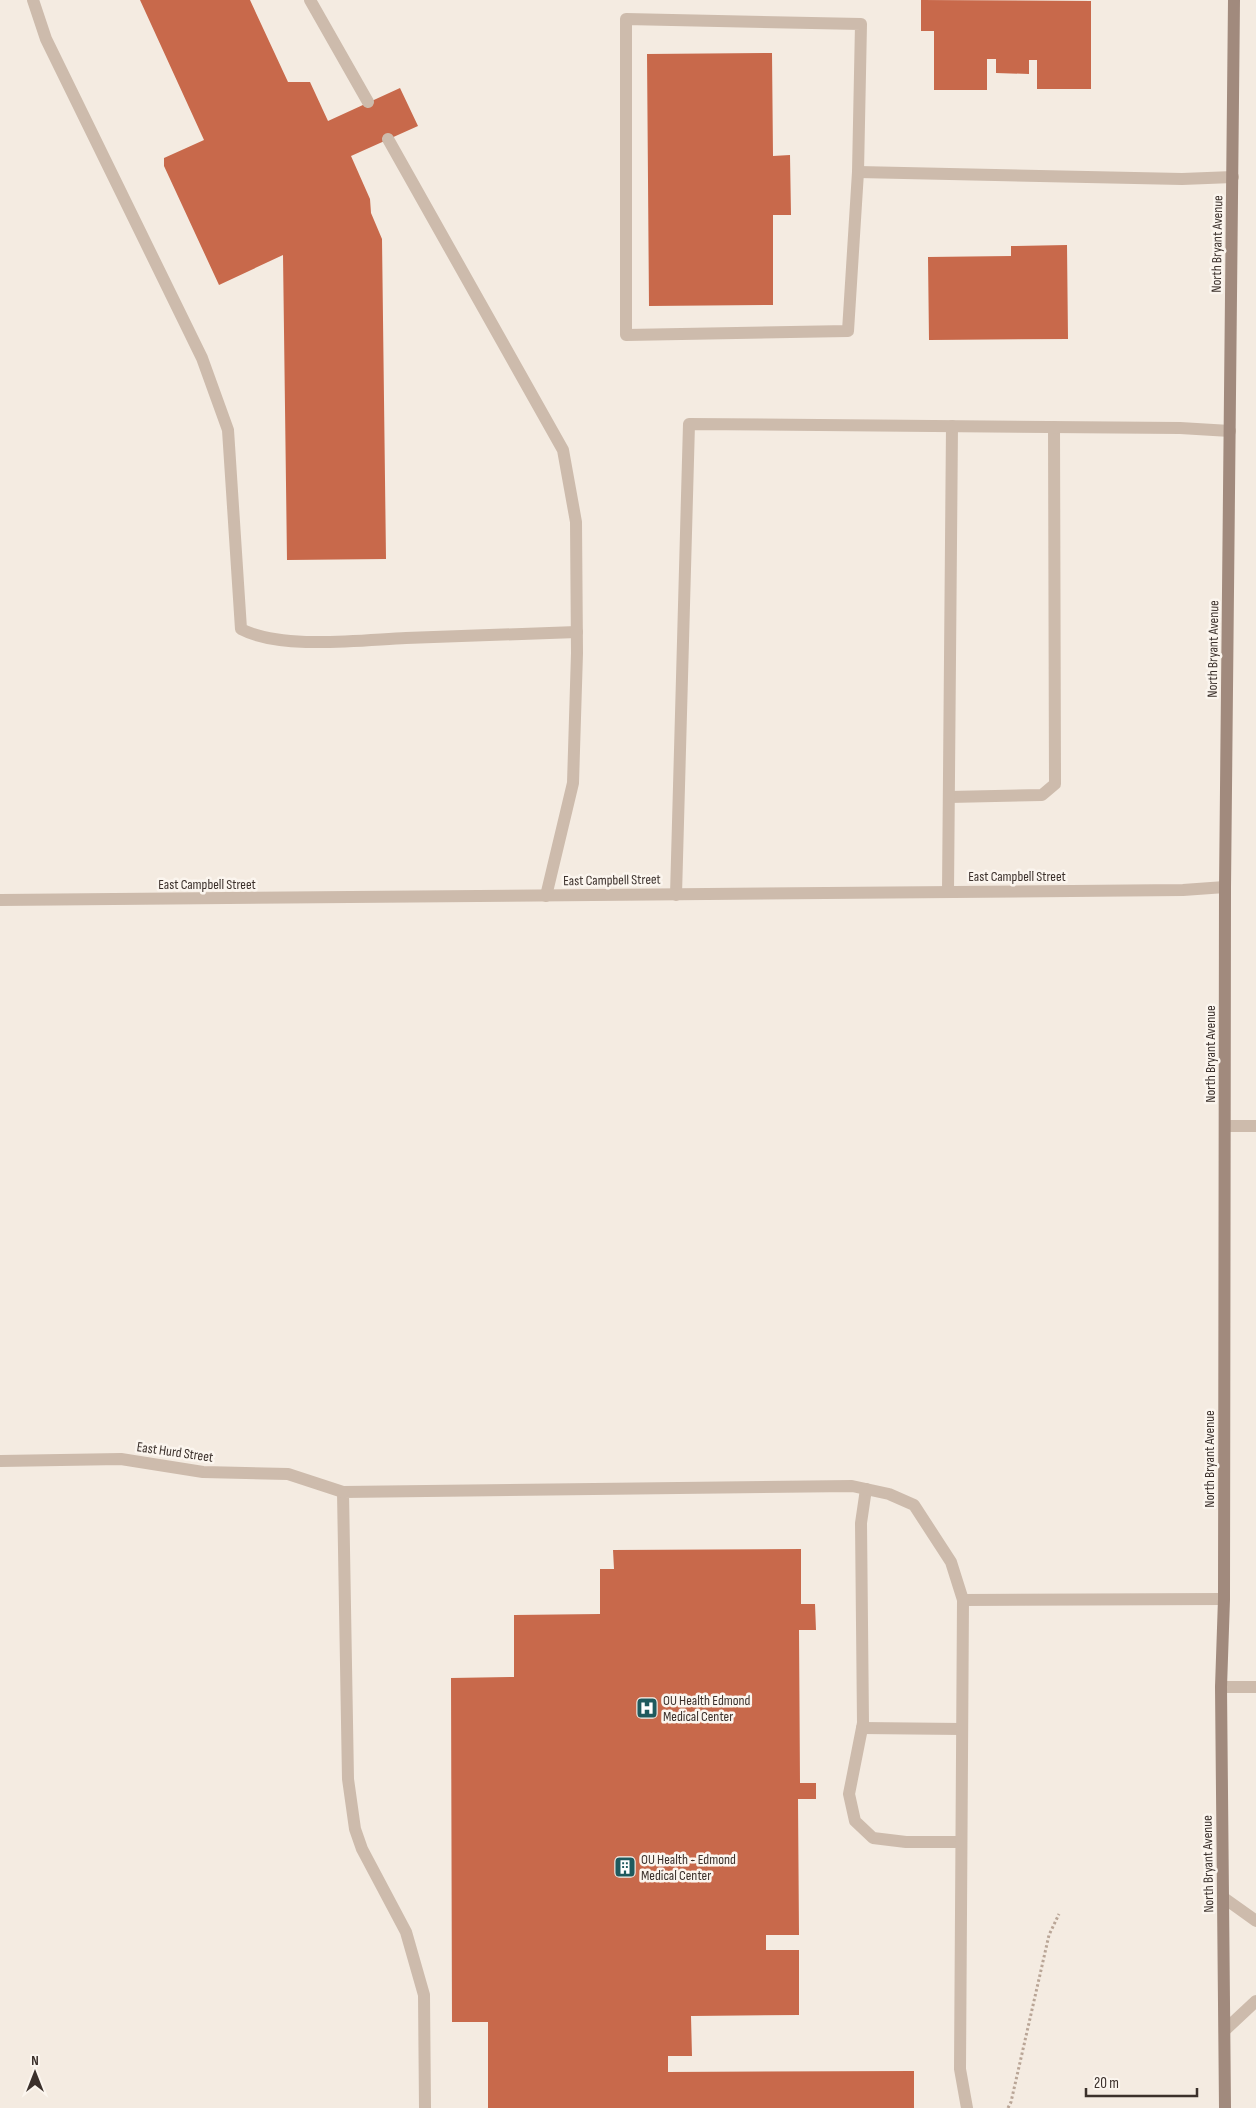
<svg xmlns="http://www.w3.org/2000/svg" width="1256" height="2108" font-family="'Sofia Sans Condensed',sans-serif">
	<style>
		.building { fill: #c8694b }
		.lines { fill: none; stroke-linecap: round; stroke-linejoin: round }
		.path { stroke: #b9a596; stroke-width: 3; stroke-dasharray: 2.5 2.5; stroke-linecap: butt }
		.service { stroke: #cdbbac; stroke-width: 12 }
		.minor { stroke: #cdbbac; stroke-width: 12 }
		.secondary { stroke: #a18a7d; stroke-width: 12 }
		.labels { text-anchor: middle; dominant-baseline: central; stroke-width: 5; stroke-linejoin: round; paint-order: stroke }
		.street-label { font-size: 14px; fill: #3b302b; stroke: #fbf5ee }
		.poi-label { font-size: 14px; fill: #3b302b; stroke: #fbf5ee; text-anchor: start }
	</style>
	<rect width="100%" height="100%" fill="#f4ebe1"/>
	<g class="building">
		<polygon points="140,0 250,0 288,82 310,82 328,121 400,88 418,126 351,156 370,199 371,213 382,239 386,559 287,560 283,255 219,285 164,166 164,158 204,140"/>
		<polygon points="921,0 1091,1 1091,89 1037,89 1037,60 1029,60 1029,74 996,73 996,59 987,59 987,90 934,90 934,31 921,31"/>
		<polygon points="772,53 773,156 790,155 791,215 773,215 773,305 649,306 647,54"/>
		<polygon points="1067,245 1068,339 929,340 928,257 1011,256 1011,246"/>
		<polygon points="801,1549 801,1604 815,1604 816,1630 799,1630 800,1783 816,1783 816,1799 798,1799 799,1935 766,1935 766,1950 799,1950 799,2015 691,2016 692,2056 668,2056 668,2072 914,2071 914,2108 488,2108 488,2022 452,2022 451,1678 514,1677 514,1615 600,1614 600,1569 614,1569 613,1550"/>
	</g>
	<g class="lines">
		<polyline class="path" points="1008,2108 1011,2102 1049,1935 1059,1914"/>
		<g class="service">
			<path d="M 33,0 L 46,39 L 202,358 L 228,430 L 241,629 C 280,650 361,640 406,638 C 463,636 520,634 577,632"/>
			<polyline points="310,0 368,102"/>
			<polygon points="626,19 861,24 858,172 848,331 626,335"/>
			<polyline points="388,139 563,450 576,522 577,653 573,783 546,896"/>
			<polyline points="858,172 1182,179 1233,177"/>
			<polyline points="949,797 1042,795 1055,784 1054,427"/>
			<polyline points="948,892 952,426"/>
			<polyline points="676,895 689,424 1180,428 1230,431"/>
			<polyline points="1225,1126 1256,1126"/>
			<polyline points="866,1489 861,1523 863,1723 849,1794 855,1821 873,1838 906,1842 961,1842"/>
			<polyline points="963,1600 1224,1599"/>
			<polyline points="862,1728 962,1729"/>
			<polyline points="1224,1898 1256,1921"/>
			<polyline points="1226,2029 1256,2001"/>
			<polyline points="425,2108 424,1995 406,1932 362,1849 355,1829 348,1779 343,1492 852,1486 889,1494 914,1505 951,1562 963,1600 960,2069 967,2108"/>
		</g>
		<g class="minor">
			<polyline points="0,900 1183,890 1225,887"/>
			<polyline points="0,1461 121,1459 203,1472 288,1474 343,1492"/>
			<polyline points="1221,1687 1256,1687"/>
		</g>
		<polyline class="secondary" points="1225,2108 1221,1687 1224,1599 1225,887 1234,0"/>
	</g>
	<defs>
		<g id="hospital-square" transform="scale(1.125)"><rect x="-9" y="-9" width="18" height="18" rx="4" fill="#1f5a5e" stroke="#fbf5ee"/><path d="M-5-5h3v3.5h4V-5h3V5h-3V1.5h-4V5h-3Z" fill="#fff"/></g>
		<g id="building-square" transform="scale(1.125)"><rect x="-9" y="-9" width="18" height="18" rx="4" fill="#1f5a5e" stroke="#fbf5ee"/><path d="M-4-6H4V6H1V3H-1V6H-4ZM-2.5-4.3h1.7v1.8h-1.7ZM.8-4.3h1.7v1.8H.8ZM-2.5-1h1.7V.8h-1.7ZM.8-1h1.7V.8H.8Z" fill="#fff"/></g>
	</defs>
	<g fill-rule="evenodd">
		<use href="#hospital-square" x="647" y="1708"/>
		<use href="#building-square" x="625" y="1867"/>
	</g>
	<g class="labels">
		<g class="street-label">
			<text transform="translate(1217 244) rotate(-89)">North Bryant Avenue</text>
			<text transform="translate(1213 649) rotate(-89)">North Bryant Avenue</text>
			<text x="1017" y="876">East Campbell Street</text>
			<text transform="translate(612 880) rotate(-1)">East Campbell Street</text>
			<text x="207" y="884">East Campbell Street</text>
			<text transform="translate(1210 1054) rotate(-90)">North Bryant Avenue</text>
			<text transform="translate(175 1452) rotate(8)">East Hurd Street</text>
			<text transform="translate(1209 1459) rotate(-90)">North Bryant Avenue</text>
			<text transform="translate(1208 1864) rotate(-91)">North Bryant Avenue</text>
		</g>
		<g class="poi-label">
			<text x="663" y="1700">OU Health Edmond<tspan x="663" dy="16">Medical Center</tspan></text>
			<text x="641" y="1859">OU Health - Edmond<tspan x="641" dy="16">Medical Center</tspan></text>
		</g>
	</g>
	<g transform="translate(35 2073)" stroke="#fbf5ee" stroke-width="4" paint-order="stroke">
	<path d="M0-4L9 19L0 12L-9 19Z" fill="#3b302b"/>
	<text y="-8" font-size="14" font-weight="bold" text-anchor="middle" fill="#3b302b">N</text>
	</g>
	<path d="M1086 2088v8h111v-8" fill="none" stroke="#3b302b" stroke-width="2.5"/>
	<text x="1094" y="2088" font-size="15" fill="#3b302b" stroke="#fbf5ee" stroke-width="4" paint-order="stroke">20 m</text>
</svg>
